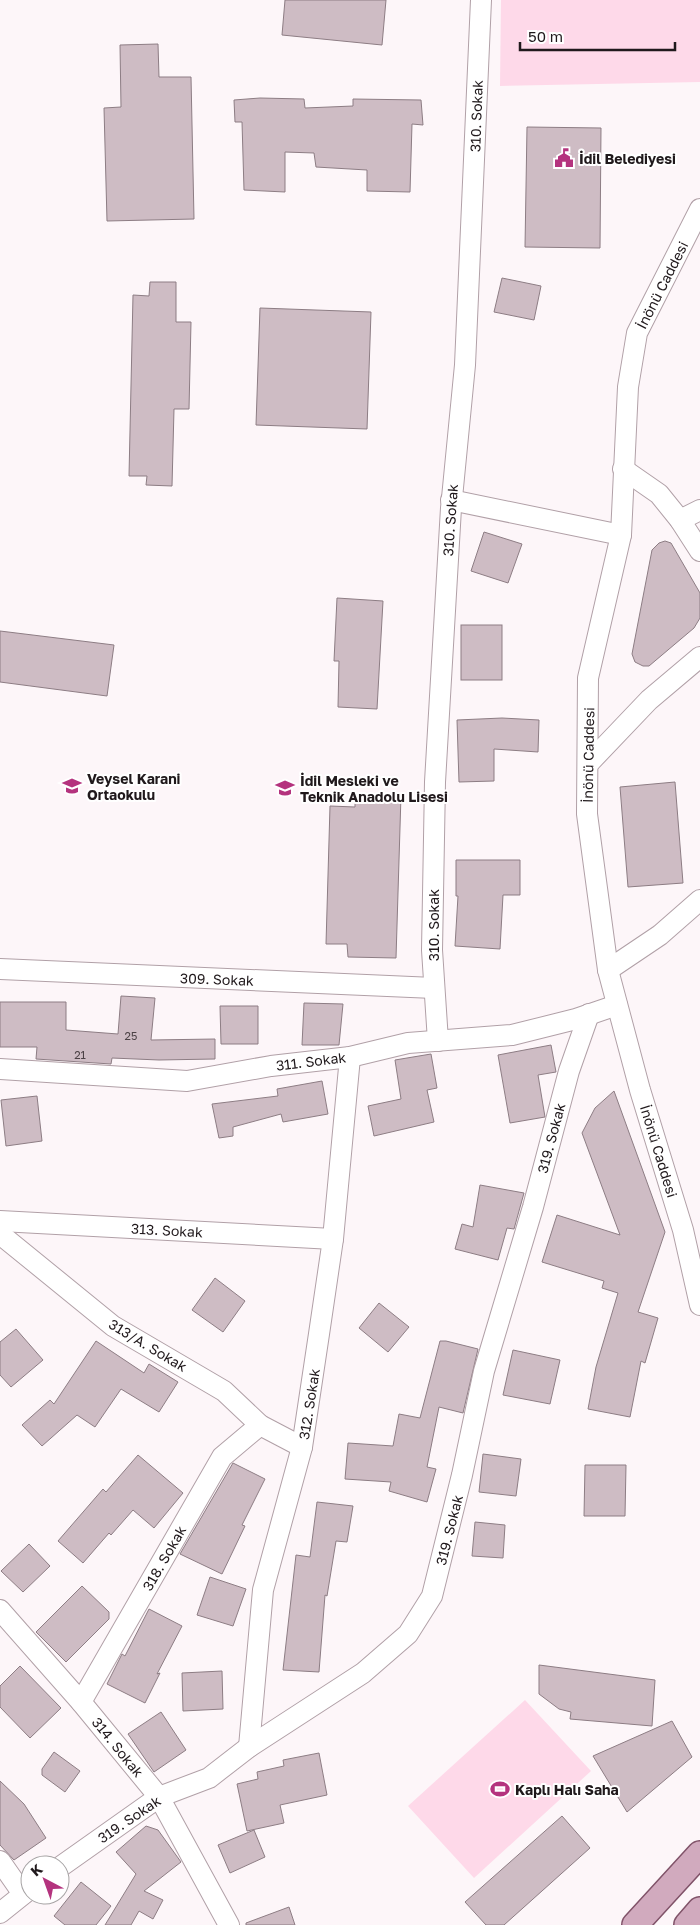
<svg xmlns="http://www.w3.org/2000/svg" width="700" height="1925" font-family="'Golos Text',sans-serif">
	<style>
		.green { fill: #fed9e9 }
		.building { fill: #cebcc4; stroke: #8d7d84 }
		.lines { fill: none; stroke-linecap: round; stroke-linejoin: round }
		.minor-casing { stroke: #b1a0a7; stroke-width: 22 }
		.major-casing { stroke: #805369; stroke-width: 28 }
		.minor { stroke: #fff; stroke-width: 20 }
		.major { stroke: #d1aabe; stroke-width: 25 }
		.labels { text-anchor: middle; dominant-baseline: central; stroke-width: 4; stroke-linejoin: round; paint-order: stroke }
		.number-label { font-size: 11px; fill: #4c4246 }
		.street-label { font-size: 14px; fill: #20191c; stroke: #fff }
		.poi-label { font-size: 14px; font-weight: bold; fill: #20191c; stroke: #fff; text-anchor: start }
	</style>
	<rect width="100%" height="100%" fill="#fdf6f9"/>
	<g class="green">
		<polygon points="501,0 700,0 700,82 500,86"/>
		<polygon points="525,1700 591,1771 474,1878 408,1806"/>
	</g>
	<g class="building">
		<polygon points="285,0 386,0 382,45 282,35"/>
		<polygon points="158,44 159,77 191,77 194,219 107,221 104,108 121,107 120,45"/>
		<polygon points="260,98 304,99 305,108 353,106 353,99 421,100 423,125 412,124 410,192 367,191 367,170 316,167 314,153 285,152 285,192 244,190 242,122 235,122 234,100"/>
		<polygon points="527,127 601,128 600,248 525,247"/>
		<polygon points="502,278 541,286 534,320 494,312"/>
		<polygon points="150,282 176,282 176,322 191,322 189,409 174,409 172,486 146,485 147,476 129,476 133,295 149,296"/>
		<polygon points="260,308 371,312 367,429 256,425"/>
		<polygon points="484,532 522,544 508,583 471,571"/>
		<polygon points="665,541 671,543 700,593 700,618 694,628 649,666 643,666 635,662 632,654 652,550 659,543"/>
		<polygon points="337,598 383,601 377,709 338,707 339,661 334,661"/>
		<rect x="461" y="625" width="41" height="55"/>
		<polygon points="0,631 114,645 107,696 0,682"/>
		<polygon points="502,718 539,720 538,752 494,749 494,781 459,782 457,720"/>
		<polygon points="675,782 683,883 628,887 620,787"/>
		<polygon points="401,795 396,958 348,957 347,944 326,944 330,806 355,807 355,798"/>
		<polygon points="456,860 520,860 520,895 503,895 500,949 455,946 458,896 456,896"/>
		<polygon points="121,996 155,998 151,1040 215,1039 215,1059 159,1060 112,1058 111,1064 36,1059 37,1047 0,1047 0,1002 66,1002 66,1030 118,1034"/>
		<polygon points="304,1003 343,1004 339,1045 302,1045"/>
		<polygon points="220,1006 258,1006 258,1044 221,1044"/>
		<polygon points="551,1045 556,1072 538,1075 545,1117 510,1123 498,1055"/>
		<polygon points="431,1054 437,1088 427,1090 434,1122 374,1136 368,1106 401,1099 395,1060"/>
		<polygon points="322,1081 328,1114 283,1122 281,1114 233,1127 233,1136 219,1138 212,1104 278,1096 277,1089"/>
		<polygon points="614,1091 665,1232 638,1312 658,1318 645,1363 641,1361 630,1417 588,1409 596,1367 618,1293 602,1288 604,1281 542,1262 557,1215 620,1235 582,1133 595,1108"/>
		<polygon points="37,1096 42,1141 6,1146 1,1100"/>
		<polygon points="480,1185 524,1193 514,1229 507,1228 498,1260 455,1249 462,1224 473,1227"/>
		<polygon points="215,1278 245,1301 223,1332 192,1310"/>
		<polygon points="379,1303 409,1327 388,1352 359,1328"/>
		<polygon points="16,1329 43,1360 11,1387 0,1375 0,1342"/>
		<polygon points="96,1341 144,1373 149,1364 178,1382 159,1412 121,1389 95,1427 77,1415 42,1446 22,1425 50,1400 54,1404"/>
		<polygon points="440,1341 446,1341 478,1349 463,1413 439,1407 427,1467 436,1469 427,1502 389,1491 391,1482 345,1479 348,1443 393,1446 399,1414 420,1418"/>
		<polygon points="513,1350 560,1360 550,1404 503,1395"/>
		<polygon points="483,1454 521,1459 516,1496 479,1492"/>
		<polygon points="138,1455 183,1493 154,1528 133,1510 111,1535 109,1533 83,1563 58,1541 103,1489 106,1492"/>
		<polygon points="233,1463 265,1479 242,1525 245,1526 222,1574 180,1554"/>
		<polygon points="585,1465 626,1465 625,1516 584,1516"/>
		<polygon points="317,1502 353,1506 347,1542 336,1541 327,1596 325,1595 319,1672 283,1670 296,1555 310,1557"/>
		<polygon points="475,1522 505,1525 503,1558 472,1556"/>
		<polygon points="29,1544 50,1566 23,1592 1,1571"/>
		<polygon points="210,1577 246,1589 233,1626 197,1615"/>
		<polygon points="82,1586 109,1612 109,1619 66,1662 36,1632"/>
		<polygon points="149,1609 182,1626 157,1674 160,1673 145,1703 107,1684 122,1654 125,1656"/>
		<polygon points="539,1665 655,1680 652,1726 570,1719 571,1712 559,1709 539,1694"/>
		<polygon points="20,1666 61,1708 30,1738 0,1707 0,1686"/>
		<polygon points="222,1671 223,1709 183,1711 182,1673"/>
		<polygon points="161,1712 186,1750 154,1772 128,1734"/>
		<polygon points="672,1721 692,1757 627,1812 593,1756"/>
		<polygon points="54,1752 80,1771 65,1792 42,1775 42,1769"/>
		<polygon points="319,1753 327,1795 280,1805 284,1823 247,1831 237,1784 258,1779 257,1772 284,1766 283,1760"/>
		<polygon points="0,1781 24,1804 46,1838 14,1860 0,1845"/>
		<polygon points="562,1816 590,1848 504,1925 486,1925 465,1902"/>
		<polygon points="146,1826 158,1830 181,1862 144,1891 163,1900 153,1919 139,1911 131,1925 105,1925 136,1874 116,1852"/>
		<polygon points="254,1830 265,1857 230,1873 218,1845"/>
		<polygon points="81,1882 111,1906 96,1925 65,1925 54,1916"/>
		<polygon points="289,1907 295,1925 246,1925 246,1923"/>
	</g>
	<g class="lines">
		<g class="minor-casing">
			<g id="minor">
				<polyline points="700,209 637,333 628,387 621,535 588,678 587,814 608,970 640,1090 683,1230 700,1305"/>
				<polyline points="623,469 659,494 680,520 700,551"/>
				<polyline points="451,500 621,535"/>
				<polyline points="680,520 700,510"/>
				<polyline points="588,764 649,700 700,657"/>
				<polyline points="0,969 434,988"/>
				<polyline points="608,970 660,935 700,900"/>
				<polyline points="438,1041 432,950 435,782 451,508 465,365 481,0"/>
				<polyline points="0,1069 187,1081 271,1066 350,1057 408,1043 512,1035 576,1019 617,1005"/>
				<polyline points="0,1221 333,1239"/>
				<polyline points="0,1234 113,1326 224,1391 260,1425 302,1447"/>
				<polyline points="0,1610 81,1702 159,1797 229,1925"/>
				<polyline points="81,1702 222,1457 260,1425"/>
				<polyline points="249,1747 263,1590 302,1447 319,1334 333,1239 350,1057"/>
				<polyline points="0,1861 23,1894"/>
				<polyline points="60,1867 159,1797 209,1778 249,1747 363,1673 408,1634 432,1596 462,1475 484,1371 533,1207 569,1071 589,1014"/>
				<polyline points="0,1913 30,1889"/>
			</g>
		</g>
		<g class="major-casing">
			<g id="major">
				<polyline points="635,1925 700,1854"/>
				<polyline points="687,1925 700,1910"/>
			</g>
		</g>
		<use href="#minor" class="minor"/>
		<use href="#major" class="major"/>
	</g>
	<defs>
		<g id="civic-bare" transform="scale(1.5)"><path d="M-.6-6.5H3V-4.5H.6V-3L4-1V1h2V6H-6V1h2V-1L-.6-3ZM-1.2 2.5V6h2.4V2.5Z" fill="#b4337e" stroke="#fff" stroke-width="2.5" paint-order="stroke"/></g>
		<g id="school-bare" transform="scale(1.5)"><path d="M0-5L7-2L0 1L-7-2ZM-4 1L0 2.5L4 1V4Q0 6-4 4Z" fill="#b4337e" stroke="#fff" stroke-width="2.5" paint-order="stroke"/></g>
		<g id="stadium-bare" transform="scale(1.5)"><path d="M0-5a6.5 5 0 1 0 0 10a6.5 5 0 1 0 0-10ZM-3.5-1.8h7v3.6h-7Z" fill="#b4337e" stroke="#fff" stroke-width="2.5" paint-order="stroke"/></g>
	</defs>
	<g fill-rule="evenodd">
		<use href="#civic-bare" x="564" y="158"/>
		<use href="#school-bare" x="72" y="786"/>
		<use href="#school-bare" x="285" y="788"/>
		<use href="#stadium-bare" x="500" y="1789"/>
	</g>
	<g class="labels">
		<g class="number-label">
			<text x="131" y="1035">25</text>
			<text x="80" y="1054">21</text>
		</g>
		<g class="street-label">
			<text transform="translate(476 116) rotate(-88)">310. Sokak</text>
			<text transform="translate(662 285) rotate(-63)">İnönü Caddesi</text>
			<text transform="translate(450 520) rotate(-86)">310. Sokak</text>
			<text transform="translate(588 755) rotate(-89)">İnönü Caddesi</text>
			<text transform="translate(433 925) rotate(-90)">310. Sokak</text>
			<text transform="translate(217 979) rotate(2)">309. Sokak</text>
			<text transform="translate(311 1061) rotate(-7)">311. Sokak</text>
			<text transform="translate(551 1138) rotate(-75)">319. Sokak</text>
			<text transform="translate(659 1151) rotate(73)">İnönü Caddesi</text>
			<text transform="translate(167 1230) rotate(3)">313. Sokak</text>
			<text transform="translate(148 1345) rotate(31)">313/A. Sokak</text>
			<text transform="translate(309 1404) rotate(-81)">312. Sokak</text>
			<text transform="translate(449 1530) rotate(-76)">319. Sokak</text>
			<text transform="translate(164 1558) rotate(-60)">318. Sokak</text>
			<text transform="translate(118 1747) rotate(51)">314. Sokak</text>
			<text transform="translate(129 1819) rotate(-34)">319. Sokak</text>
		</g>
		<g class="poi-label">
			<text x="579" y="158">İdil Belediyesi</text>
			<text x="87" y="778">Veysel Karani<tspan x="87" dy="16">Ortaokulu</tspan></text>
			<text x="300" y="780">İdil Mesleki ve<tspan x="300" dy="16">Teknik Anadolu Lisesi</tspan></text>
			<text x="515" y="1789">Kaplı Halı Saha</text>
		</g>
	</g>
	<g transform="translate(45 1880) rotate(319)"><circle r="24" fill="#ffffff" stroke="#a6a3a4"/>
	<path d="M0-4L9 19L0 12L-9 19Z" fill="#b4337e"/>
	<text y="-8" font-size="14" font-weight="bold" text-anchor="middle" fill="#20191c">K</text>
	</g>
	<path d="M520 42v8h155v-8" fill="none" stroke="#20191c" stroke-width="2.5"/>
	<text x="528" y="42" font-size="15" fill="#20191c" stroke="#ffffff" stroke-width="4" paint-order="stroke">50 m</text>
</svg>
